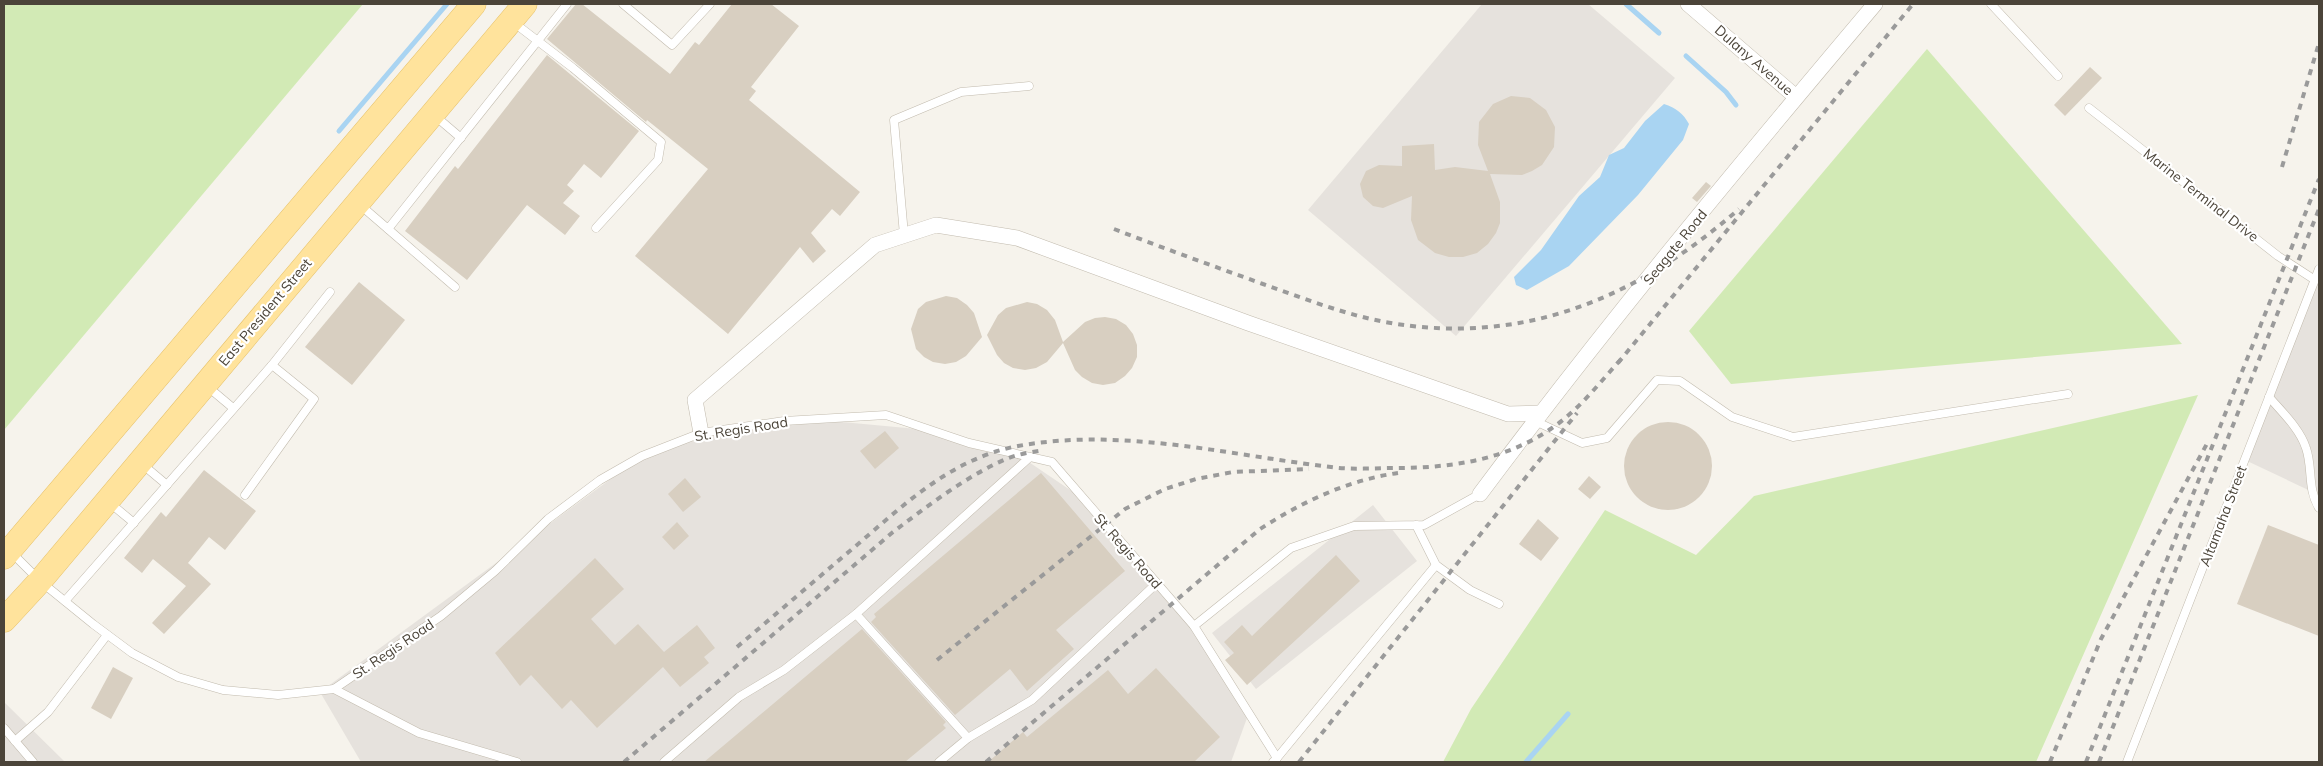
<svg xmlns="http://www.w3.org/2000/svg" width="2323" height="766" font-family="Mulish,sans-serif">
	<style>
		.industrial { fill: #e6e2dd }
		.green { fill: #d2eab5 }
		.water { fill: #a9d4f2 }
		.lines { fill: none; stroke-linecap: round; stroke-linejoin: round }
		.stream { stroke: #a9d4f2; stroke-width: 5 }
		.building { fill: #d8cfc1 }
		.service-casing { stroke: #c2bbae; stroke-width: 9 }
		.minor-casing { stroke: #c2bbae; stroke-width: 16 }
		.primary-casing { stroke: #e6c16a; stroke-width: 25 }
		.service { stroke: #fff; stroke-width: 8 }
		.minor { stroke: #fff; stroke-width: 15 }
		.primary { stroke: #ffe39c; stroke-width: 24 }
		.rail { stroke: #9a9a9a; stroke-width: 4; stroke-dasharray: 6 6; stroke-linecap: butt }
		.labels { text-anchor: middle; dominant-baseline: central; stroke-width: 4.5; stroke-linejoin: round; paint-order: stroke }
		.street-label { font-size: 14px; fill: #4b4439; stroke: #fff }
	</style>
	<rect width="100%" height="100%" fill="#f6f3ec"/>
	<g class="industrial">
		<polygon points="1482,4 1588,4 1675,78 1456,336 1308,210"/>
		<polygon points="2319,270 2319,495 2245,460"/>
		<polygon points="810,419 928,430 1017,454 1082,498 1194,626 1247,718 1231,762 361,762 320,692 642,456 741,427"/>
		<polygon points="1373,505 1417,561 1256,689 1212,633"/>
		<polygon points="4,702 65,762 4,762"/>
	</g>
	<g class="green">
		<polygon points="4,4 363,4 4,430"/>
		<polygon points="1927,49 2182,344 1731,384 1689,331"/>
		<polygon points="2198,395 2036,762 1443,762 1471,709 1605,510 1696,555 1754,496"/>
	</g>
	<path class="water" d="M 1664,104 C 1676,108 1683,113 1689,124 L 1683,140 L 1638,195 L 1569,266 L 1527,290 L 1516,285 L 1514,277 L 1541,250 L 1579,196 L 1600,177 L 1609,155 L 1624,148 L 1645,121 Z"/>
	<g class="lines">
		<g class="stream">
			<polyline points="1626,4 1659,33"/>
			<polyline points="1686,56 1726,92 1736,105"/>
			<polyline points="339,131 447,4"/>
			<polyline points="1526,762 1568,714"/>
		</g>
	</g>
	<g class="building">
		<polygon points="576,4 582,4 670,74 695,42 699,45 732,4 771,4 799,26 751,87 756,91 749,100 860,192 840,216 832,209 811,233 826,251 813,263 800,247 728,334 635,256 708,169 647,120 646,122 547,39"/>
		<polygon points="547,55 639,131 601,178 584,164 567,185 574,191 563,203 580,216 565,235 527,205 467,280 405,231 455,166 458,169"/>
		<polygon points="2090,67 2102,78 2065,116 2054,105"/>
		<polygon points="1511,96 1530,98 1546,110 1555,127 1554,147 1542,165 1532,171 1522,175 1490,174 1500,202 1500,223 1496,233 1488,244 1477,253 1463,257 1449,257 1435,253 1418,240 1411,220 1412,196 1383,208 1373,206 1363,197 1360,184 1366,171 1379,165 1402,166 1402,146 1434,144 1435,170 1455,167 1488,171 1478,145 1479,122 1493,104"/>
		<polygon points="1706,182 1711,186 1697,202 1692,198"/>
		<polygon points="359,282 405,320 352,385 305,347"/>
		<polygon points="946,296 957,298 967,305 974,313 982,337 966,356 956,362 945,364 933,362 924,357 916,349 911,329 918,309 926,302"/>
		<polygon points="1027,302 1037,304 1047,310 1055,320 1063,342 1085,322 1095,318 1105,317 1116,319 1126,325 1133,334 1137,345 1137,357 1132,368 1125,376 1115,383 1103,385 1092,383 1082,377 1075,370 1063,343 1047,362 1036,368 1025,370 1013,368 1004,363 997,355 987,335 998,315 1006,308"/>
		<circle cx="1668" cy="466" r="44"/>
		<polygon points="885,431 899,448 875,469 860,451"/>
		<polygon points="204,470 256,511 225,550 209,537 188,563 211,584 164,634 152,623 186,586 153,559 142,573 124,558 161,512 166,517"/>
		<polygon points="1041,473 1125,571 1056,630 1074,649 1027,691 1010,669 955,715 871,622 876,617 874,614"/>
		<polygon points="1589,476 1601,487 1590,499 1578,489"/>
		<polygon points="685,478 701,497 683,512 668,494"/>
		<polygon points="1538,519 1559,538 1541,561 1519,544"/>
		<polygon points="677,522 689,536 674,550 662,537"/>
		<polygon points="2268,525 2319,545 2319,636 2237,604"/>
		<polygon points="1336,555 1360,581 1247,685 1225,660 1234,653 1224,642 1242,625 1252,636"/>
		<polygon points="595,558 624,589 591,619 615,645 638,624 664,652 697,625 715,648 704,657 709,663 680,687 663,667 597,728 571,700 562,709 531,675 520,686 495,653"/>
		<polygon points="862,629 946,722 943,725 946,728 905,762 704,762"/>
		<polygon points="113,667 133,678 111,719 91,708"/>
		<polygon points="1156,668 1220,737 1194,762 988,762 1023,732 1027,737 1108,670 1128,694"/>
	</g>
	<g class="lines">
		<g class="service-casing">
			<g id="service">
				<polyline points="623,4 672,45 710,4"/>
				<polyline points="1991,4 2058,76"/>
				<polyline points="513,22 573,68 661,142 658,160 596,228"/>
				<polyline points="2089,108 2278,256 2315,280"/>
				<polyline points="434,115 461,138"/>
				<polyline points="359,204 388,229 567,4"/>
				<polyline points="388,229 455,287"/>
				<polyline points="904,235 894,120 961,92 1029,86"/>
				<polyline points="208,387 233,408"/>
				<path d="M 2269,397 C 2282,412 2300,429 2306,448 C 2313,468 2307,488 2319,508"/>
				<polyline points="1535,421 1582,443 1607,438 1657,380 1680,381 1732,417 1793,437 2068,394"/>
				<polyline points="1030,457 856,614 968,738 1032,700 1156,584"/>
				<polyline points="142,464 167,485"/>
				<polyline points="245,495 314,399 272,365"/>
				<polyline points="110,503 134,523"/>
				<polyline points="1416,525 1436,565 1470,590 1499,604"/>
				<polyline points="11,552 40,581 93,624 132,653 178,677 223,690 278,695 334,689 441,616 495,571 548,519 600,480 642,456 701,433 784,421 886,415 969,443 1052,462 1194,626 1291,548 1354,526 1424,525 1480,494"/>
				<polyline points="65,601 272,365 330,292"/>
				<polyline points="1194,626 1277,758 1273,762"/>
				<polyline points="334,689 419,733 517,762"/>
				<polyline points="4,728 33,762"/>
				<polyline points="15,741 48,712 107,635"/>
				<polyline points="1277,758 1436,565"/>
				<polyline points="664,762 739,697 784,670 856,614"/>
				<polyline points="939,762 968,738"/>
				<polyline points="2127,762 2319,269"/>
			</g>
		</g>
		<g class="minor-casing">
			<g id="minor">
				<polyline points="1688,4 1796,97"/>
				<polyline points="701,433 695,400 875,245 936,225 1017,238 1248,323 1508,414 1541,413"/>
				<path d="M 1480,494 C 1605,326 1740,164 1875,4"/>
			</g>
		</g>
		<g class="primary-casing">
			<g id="primary">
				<polyline points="4,557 474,4"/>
				<polyline points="4,620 40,581 525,4"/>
			</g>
		</g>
		<use href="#service" class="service"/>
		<use href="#minor" class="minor"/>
		<use href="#primary" class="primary"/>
		<g class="rail">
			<polyline points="2282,167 2319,43"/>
			<path d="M 1114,229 C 1163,248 1213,266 1263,284 C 1303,298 1343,314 1385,322 C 1523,347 1637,298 1739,209"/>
			<polyline points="1618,363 1913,4"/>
			<path d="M 737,647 C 775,615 813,582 851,550 C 902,507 949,459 1018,446 C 1122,427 1228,455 1331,467 C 1352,470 1374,468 1395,468 C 1451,468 1506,460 1552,428 C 1579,410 1601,381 1623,357"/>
			<polyline points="937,660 1125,509 1165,489 1196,479 1233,472 1309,469"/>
			<path d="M 624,762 L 893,532 C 929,505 965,477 1006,459 C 1018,454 1032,452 1044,450"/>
			<path d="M 986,762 L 1260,529 C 1302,502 1348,480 1398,473"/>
			<polyline points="1299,762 1577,413"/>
			<polyline points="2050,762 2101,639 2209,440"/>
			<polyline points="2086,762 2319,179"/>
			<polyline points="2099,762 2319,209"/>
		</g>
	</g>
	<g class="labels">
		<g class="street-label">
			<text transform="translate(1754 60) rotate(41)">Dulany Avenue</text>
			<text transform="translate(2201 195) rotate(38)">Marine Terminal Drive</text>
			<text transform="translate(1675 247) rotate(-51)">Seagate Road</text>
			<text transform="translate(265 312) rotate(-50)">East President Street</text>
			<text transform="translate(741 429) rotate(-9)">St. Regis Road</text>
			<text transform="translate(2223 516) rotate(-69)">Altamaha Street</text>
			<text transform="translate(1128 551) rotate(49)">St. Regis Road</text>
			<text transform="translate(393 649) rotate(-34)">St. Regis Road</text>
		</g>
	</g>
	<rect width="2323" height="766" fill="none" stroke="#4b4439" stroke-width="10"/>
</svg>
